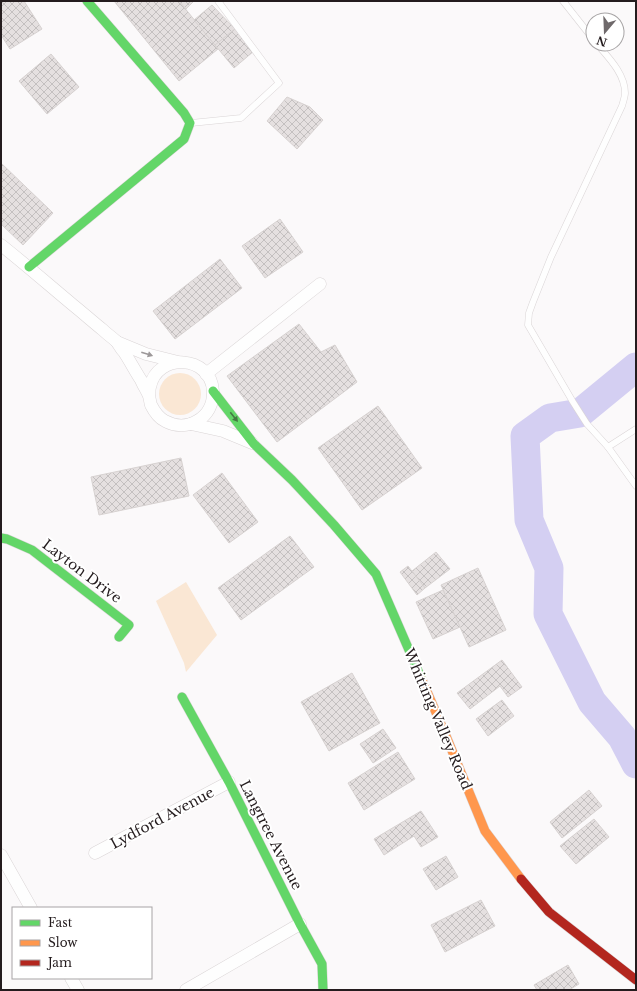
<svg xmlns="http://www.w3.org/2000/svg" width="637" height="991" font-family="'Libre Baskerville',serif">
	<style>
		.green { fill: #fae7d4 }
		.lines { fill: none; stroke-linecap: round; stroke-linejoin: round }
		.river { stroke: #d4cff2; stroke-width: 29 }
		.building { fill: url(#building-cross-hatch); stroke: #d7d2d1 }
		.lane-casing { stroke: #dad5d6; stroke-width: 7 }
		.street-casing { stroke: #dad5d6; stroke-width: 13 }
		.fast-casing { stroke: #dad5d6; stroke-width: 10 }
		.slow-casing { stroke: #dad5d6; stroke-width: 10 }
		.jam-casing { stroke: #dad5d6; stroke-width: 10 }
		.lane { stroke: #fefefe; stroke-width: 6 }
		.street { stroke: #fefefe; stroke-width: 12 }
		.fast { stroke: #63d668; stroke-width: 9 }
		.slow { stroke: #ff974d; stroke-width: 9 }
		.jam { stroke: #b3261e; stroke-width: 9 }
		.oneway { fill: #9c9899 }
		.oneway2 { fill: #447943 }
		.labels { text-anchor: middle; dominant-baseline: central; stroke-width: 4; stroke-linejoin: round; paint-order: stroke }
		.street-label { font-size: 14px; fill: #241c1e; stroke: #fff }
	</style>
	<defs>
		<pattern id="building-cross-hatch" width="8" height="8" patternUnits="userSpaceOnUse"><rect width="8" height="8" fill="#e5e0e0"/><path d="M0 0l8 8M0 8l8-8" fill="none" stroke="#c4c0c0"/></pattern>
	</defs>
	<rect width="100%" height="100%" fill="#fbf9fa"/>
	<g class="green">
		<circle cx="180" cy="394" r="21"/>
		<polygon points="186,582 217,635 186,672 184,663 156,601"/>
	</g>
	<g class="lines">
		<polyline class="river" points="636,367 580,413 550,418 525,436 529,520 549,568 548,614 592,702 622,737 636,764"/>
	</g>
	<g class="building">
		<polygon points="1,1 24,1 42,29 10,49 1,35"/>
		<polygon points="114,1 179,1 218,49 179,81"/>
		<polygon points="179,1 194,1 186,9"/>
		<polygon points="212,5 235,29 215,45 194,20"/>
		<polygon points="235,29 254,51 234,68 215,45"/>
		<polygon points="51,54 79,87 47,114 19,81"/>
		<polygon points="287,97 310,107 323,120 297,149 267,121"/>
		<polygon points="1,163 53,213 23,245 1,224"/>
		<polygon points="280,219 303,252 265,278 242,246"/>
		<polygon points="220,259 242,288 175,339 153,311"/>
		<polygon points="299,324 321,352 335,345 357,382 277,442 227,376"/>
		<polygon points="378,406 422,468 362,510 318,448"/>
		<polygon points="181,458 189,496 99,515 91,477"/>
		<polygon points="222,473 258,522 229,543 193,495"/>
		<polygon points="290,536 314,567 241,620 218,588"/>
		<polygon points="436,552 450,569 425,588 412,571"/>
		<polygon points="408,566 425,588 417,595 400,572"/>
		<polygon points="478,568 506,630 469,647 441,585"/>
		<polygon points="443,590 460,627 433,639 416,602"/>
		<polygon points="502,660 522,687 508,697 500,686 470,709 457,693"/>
		<polygon points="352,673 380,723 329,751 301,702"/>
		<polygon points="502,700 514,716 488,736 476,719"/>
		<polygon points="383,729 396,748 373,763 360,744"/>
		<polygon points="398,752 415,779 364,810 348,783"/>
		<polygon points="589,790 602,806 562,838 550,822"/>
		<polygon points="421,811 438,837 421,847 414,836 384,855 374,839"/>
		<polygon points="594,819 609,837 576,864 560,846"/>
		<polygon points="446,856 458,877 436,890 423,869"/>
		<polygon points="481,900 495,926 445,952 431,925"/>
		<polygon points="568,965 579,984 569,990 537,990 534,985"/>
	</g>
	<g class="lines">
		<g class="lane-casing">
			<g id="lane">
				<polyline points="563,1 593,39"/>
				<path d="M 597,44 C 609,58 625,74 625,93 C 625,97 623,102 622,106 L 551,257 L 533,302 L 529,313 L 528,325 L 573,402 L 587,424 L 608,447"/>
				<polyline points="191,123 241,118 279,83 218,1"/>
				<polyline points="636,429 608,447 636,486"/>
			</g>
		</g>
		<g class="street-casing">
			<g id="street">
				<path d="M 1,245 C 25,264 49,285 73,305 C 83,313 93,322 103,330 C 107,334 113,338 117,342 C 119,345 121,349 124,352 C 130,361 135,371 141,380 C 143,385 147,391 149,396 C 150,399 150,402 151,405 C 154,411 159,418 165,421 C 187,433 214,418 213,391 C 211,355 157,352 150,387 C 149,390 150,393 149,396"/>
				<polyline points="117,342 146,354 178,362"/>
				<polyline points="206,374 320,284"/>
				<polyline points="191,424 223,431 252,443"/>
				<polyline points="95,853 229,782"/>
				<polyline points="1,855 31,908"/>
				<polyline points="71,978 78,990"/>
				<polyline points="186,990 300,924"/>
			</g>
		</g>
		<g class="fast-casing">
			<g id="fast">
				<polyline points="29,267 184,139 190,123 184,113 87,1"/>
				<polyline points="213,391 254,444 292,480 334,525 376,574 422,680"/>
				<polyline points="1,538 7,539 32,550 129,625 119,637"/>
				<polyline points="182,697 229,782 300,924 322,964 323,990"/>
			</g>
		</g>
		<g class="slow-casing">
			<polyline id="slow" points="422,680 446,736 485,831 521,879"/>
		</g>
		<g class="jam-casing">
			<polyline id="jam" points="521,879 549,912 636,980"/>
		</g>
		<use href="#lane" class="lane"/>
		<use href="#street" class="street"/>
		<use href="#fast" class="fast"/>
		<use href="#slow" class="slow"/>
		<use href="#jam" class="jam"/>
	</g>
	<defs><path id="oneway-solid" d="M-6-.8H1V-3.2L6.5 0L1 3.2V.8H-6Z"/></defs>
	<use class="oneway" href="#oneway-solid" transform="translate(147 354) rotate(18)"/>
	<use class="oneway2" href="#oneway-solid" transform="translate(234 417) rotate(52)"/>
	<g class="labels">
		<g class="street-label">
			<text transform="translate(82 571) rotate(37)">Layton Drive</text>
			<text transform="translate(438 719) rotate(67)">Whitting Valley Road</text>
			<text transform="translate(162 818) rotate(-28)">Lydford Avenue</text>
			<text transform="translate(271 835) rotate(63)">Langtree Avenue</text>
		</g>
	</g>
	<rect width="637" height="991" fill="none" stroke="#241c1e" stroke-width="4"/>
	<rect x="12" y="907" width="140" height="72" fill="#ffffff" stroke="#a7a4a5"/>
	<rect x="20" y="920" width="20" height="6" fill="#63d668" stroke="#a7a4a5"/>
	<text x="48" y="927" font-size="12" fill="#241c1e">Fast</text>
	<rect x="20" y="940" width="20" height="6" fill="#ff974d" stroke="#a7a4a5"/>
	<text x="48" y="947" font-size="12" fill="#241c1e">Slow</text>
	<rect x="20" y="960" width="20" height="6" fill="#b3261e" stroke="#a7a4a5"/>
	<text x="48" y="967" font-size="12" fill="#241c1e">Jam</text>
	<g transform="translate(605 32) rotate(199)"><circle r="19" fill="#ffffff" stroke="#a7a4a5"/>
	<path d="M0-3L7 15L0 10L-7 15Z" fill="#6f696b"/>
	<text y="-6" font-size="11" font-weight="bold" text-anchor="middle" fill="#241c1e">N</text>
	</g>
</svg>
